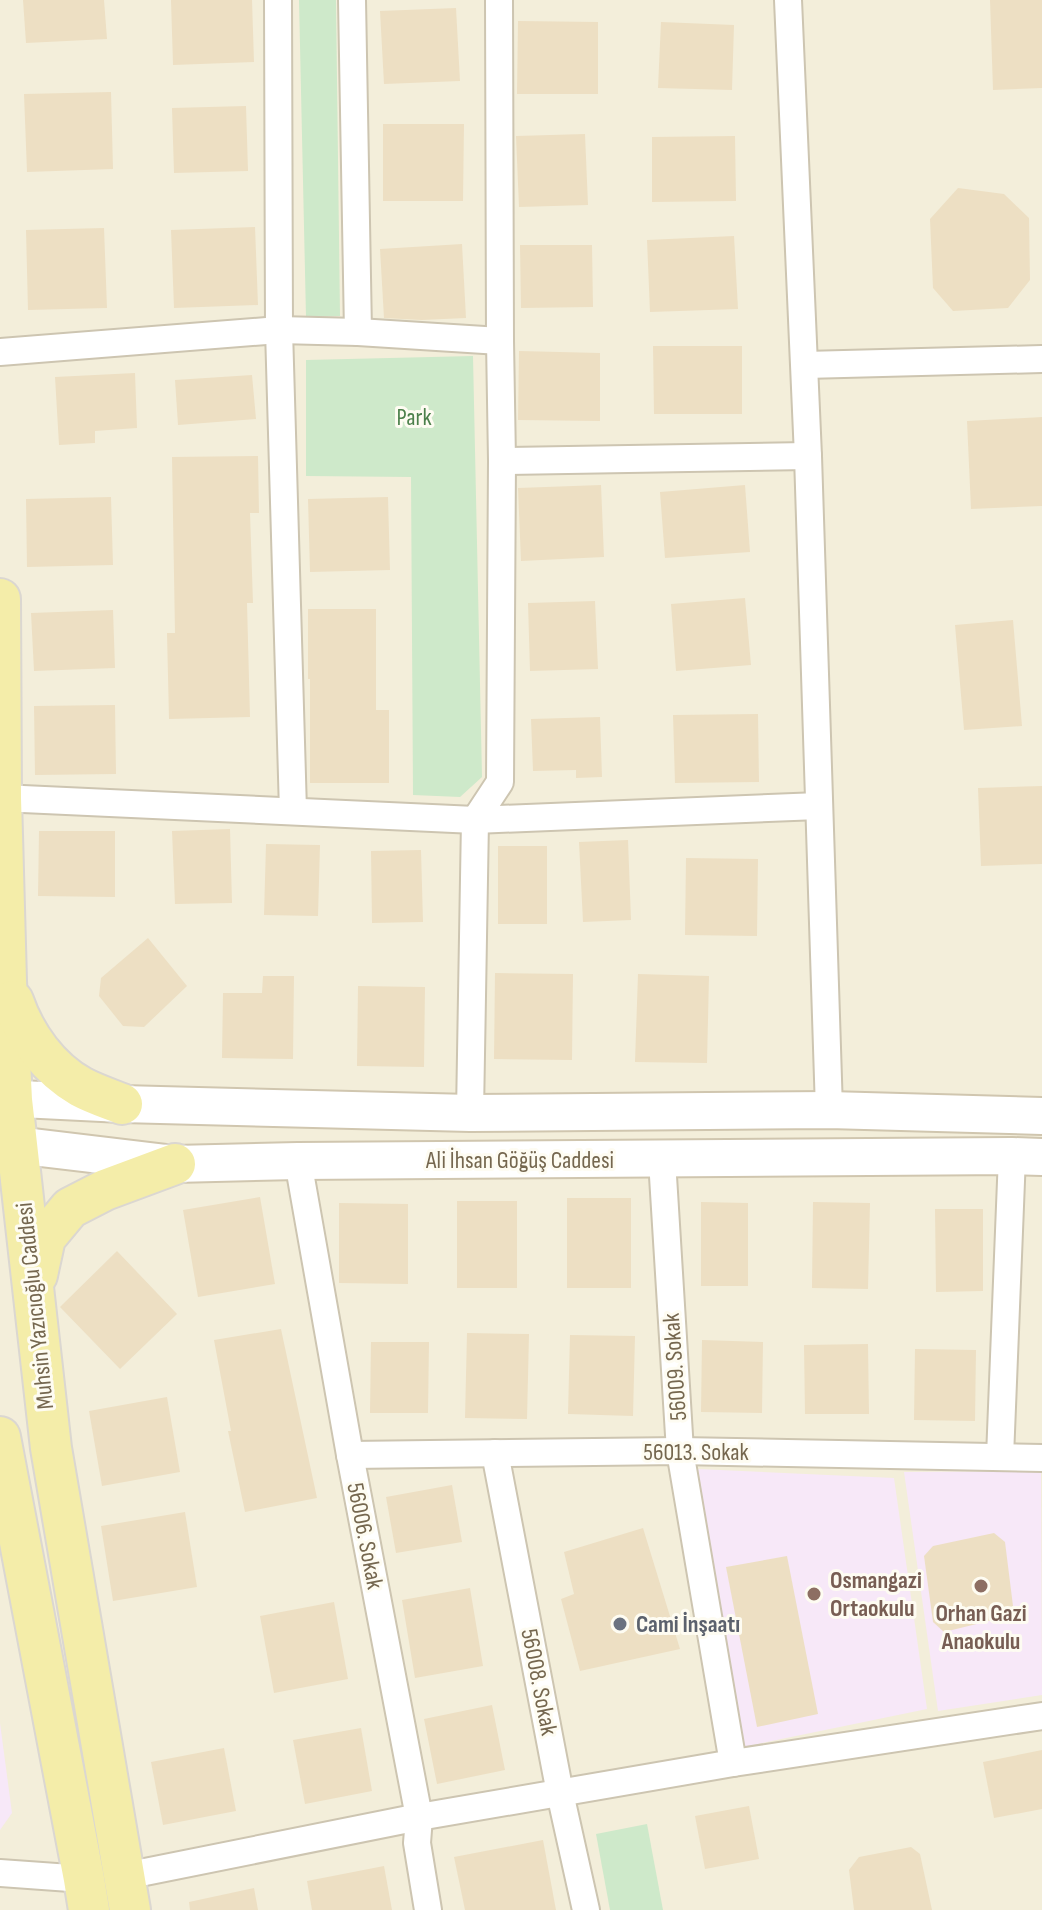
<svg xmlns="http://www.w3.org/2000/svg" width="1042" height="1910" font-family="'Sofia Sans Condensed',sans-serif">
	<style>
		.residential { fill: #f3eeda }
		.education { fill: #f7e8f8 }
		.green { fill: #cee9ca }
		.building { fill: #eddfc3 }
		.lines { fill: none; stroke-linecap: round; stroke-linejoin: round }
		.minor-casing { stroke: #cdc5b1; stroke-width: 30 }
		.secondary-casing { stroke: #d0c6af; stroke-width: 40 }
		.primary-casing { stroke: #dbd7d1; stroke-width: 44 }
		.minor { stroke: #fff; stroke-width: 26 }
		.secondary { stroke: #fff; stroke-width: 36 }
		.primary { stroke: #f4eda9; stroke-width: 40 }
		.education-dot { fill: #8d6e63; stroke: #fefcf2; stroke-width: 3 }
		.worship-dot { fill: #6b7280; stroke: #fefcf2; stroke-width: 3 }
		.labels { text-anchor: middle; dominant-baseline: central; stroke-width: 6; stroke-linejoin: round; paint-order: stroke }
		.park-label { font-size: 24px; fill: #4c804b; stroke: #fefcf2 }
		.street-label { font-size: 24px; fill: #75674f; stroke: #fefcf2 }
		.education-label { font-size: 24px; font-weight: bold; fill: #785e54; stroke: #fefcf2; text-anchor: start }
		.worship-label { font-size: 24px; font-weight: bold; fill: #5b616d; stroke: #fefcf2; text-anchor: start }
	</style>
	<rect width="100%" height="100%" fill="#fbfaeb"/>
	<rect class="residential" x="0" y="0" width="1042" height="1910"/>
	<g class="education">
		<polygon points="698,1469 894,1478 927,1709 743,1747"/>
		<polygon points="1041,1471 1042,1695 938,1711 904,1472"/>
		<polygon points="0,1723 12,1813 0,1830"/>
	</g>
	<g class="green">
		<polygon points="299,0 336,0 340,316 306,317"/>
		<polygon points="473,356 482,777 460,797 413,795 411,477 306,476 306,360"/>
		<polygon points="647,1824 663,1910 610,1910 596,1834"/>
	</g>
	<g class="building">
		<polygon points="23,0 104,0 107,39 26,43"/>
		<polygon points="171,0 252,0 254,62 173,65"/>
		<polygon points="990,0 1042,0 1042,88 993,90"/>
		<polygon points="456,8 460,81 384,84 380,11"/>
		<polygon points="518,21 598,22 598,94 517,94"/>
		<polygon points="661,22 734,25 732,90 658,88"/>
		<polygon points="111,92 113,169 27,172 24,94"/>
		<polygon points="246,106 248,171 174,173 172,108"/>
		<polygon points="383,124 464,124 463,201 383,201"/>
		<polygon points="585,134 588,205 519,207 516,136"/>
		<polygon points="735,136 736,201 652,202 652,137"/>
		<polygon points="958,188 1004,194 1029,218 1030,280 1008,308 953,311 933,288 930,219"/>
		<polygon points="255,227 258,305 174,308 171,230"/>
		<polygon points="104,228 107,308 28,310 26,230"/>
		<polygon points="734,236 738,309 650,312 647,240"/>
		<polygon points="462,244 466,318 422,320 384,318 380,249"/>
		<polygon points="520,245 592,245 593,307 521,308"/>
		<polygon points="653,346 742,346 742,414 654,414"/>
		<polygon points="519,351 600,353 600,421 518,420"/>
		<polygon points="135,373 137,428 95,431 95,443 59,445 55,377"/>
		<polygon points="252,375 256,419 178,425 175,380"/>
		<polygon points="1042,417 1042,506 971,509 967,421"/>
		<polygon points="258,456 259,513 250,513 253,603 247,603 250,717 169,719 167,633 175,633 172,457"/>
		<polygon points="601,485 604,557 521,561 518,488"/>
		<polygon points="745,485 750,552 665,558 660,492"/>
		<polygon points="111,497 113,565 27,567 26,499"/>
		<polygon points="388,497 390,570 310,572 308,499"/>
		<polygon points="745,598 751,665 676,671 671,604"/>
		<polygon points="595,601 598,669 530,671 528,603"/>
		<polygon points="308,609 376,609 376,710 389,710 389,783 310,783 310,679 308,679"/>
		<polygon points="113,610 115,668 34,671 31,613"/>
		<polygon points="1013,620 1022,726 964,730 955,625"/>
		<polygon points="115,705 116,774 35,775 34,706"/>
		<polygon points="758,714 759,782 675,783 673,715"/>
		<polygon points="600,717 602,777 576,778 576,770 533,771 531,719"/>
		<polygon points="1042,786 1042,864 981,866 978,788"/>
		<polygon points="230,829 232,903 175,904 172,831"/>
		<polygon points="39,831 115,831 115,897 38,896"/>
		<polygon points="628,840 631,920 583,922 579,842"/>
		<polygon points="266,844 320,845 318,916 264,915"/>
		<rect x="498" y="846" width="49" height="78"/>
		<polygon points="421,850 423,922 372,923 371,851"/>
		<polygon points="686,858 758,859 757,936 685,935"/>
		<polygon points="148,938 187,986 144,1027 123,1026 99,996 101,978"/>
		<polygon points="495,973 573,974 572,1060 494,1059"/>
		<polygon points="638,974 709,976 707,1063 635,1062"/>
		<polygon points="263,976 294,976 293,1059 222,1058 223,993 262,993"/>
		<polygon points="358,986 425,987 424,1067 357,1066"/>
		<polygon points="260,1197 275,1284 198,1297 183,1210"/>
		<rect x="567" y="1198" width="64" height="90"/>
		<rect x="457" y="1201" width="60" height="87"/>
		<polygon points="701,1202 748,1203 748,1286 701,1286"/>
		<polygon points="813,1202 870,1203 868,1289 812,1288"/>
		<polygon points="339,1203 408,1204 408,1284 339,1283"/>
		<polygon points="935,1209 983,1209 983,1291 936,1292"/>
		<polygon points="117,1251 177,1314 120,1369 60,1307"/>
		<polygon points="281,1329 317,1498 245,1512 228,1431 231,1431 214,1340"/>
		<polygon points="467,1333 529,1334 527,1419 465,1418"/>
		<polygon points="570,1335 635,1336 633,1416 568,1414"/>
		<polygon points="702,1340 763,1342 762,1413 701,1412"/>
		<polygon points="371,1342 429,1342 428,1413 370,1413"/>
		<polygon points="868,1344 869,1414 805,1414 804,1345"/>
		<polygon points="915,1349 976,1350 975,1421 914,1420"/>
		<polygon points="167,1397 180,1472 102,1486 89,1411"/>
		<polygon points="452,1485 462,1542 396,1553 386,1497"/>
		<polygon points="185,1512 197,1587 113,1601 101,1526"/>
		<polygon points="643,1528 680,1649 580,1671 561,1599 574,1594 564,1552"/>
		<polygon points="994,1533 1005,1542 1013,1606 1009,1616 944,1632 933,1622 924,1556 933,1546"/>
		<polygon points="787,1556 818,1714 757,1727 726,1567"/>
		<polygon points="470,1588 483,1666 415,1678 402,1600"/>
		<polygon points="334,1602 348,1679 274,1693 260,1616"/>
		<polygon points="492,1705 505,1770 437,1784 424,1719"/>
		<polygon points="361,1728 372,1791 305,1804 293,1740"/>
		<polygon points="224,1748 236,1811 163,1825 151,1762"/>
		<polygon points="1042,1750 1042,1809 994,1818 983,1762"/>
		<polygon points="749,1806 759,1859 705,1869 695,1816"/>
		<polygon points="543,1840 556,1910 465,1910 454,1857"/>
		<polygon points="911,1847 920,1854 932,1910 854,1910 849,1870 859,1857"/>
		<polygon points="384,1866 392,1910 312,1910 307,1881"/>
		<polygon points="254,1888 258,1910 190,1910 189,1902"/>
	</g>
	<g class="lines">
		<g class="minor-casing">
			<g id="minor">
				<polyline points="278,0 279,330 293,811"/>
				<polyline points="352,0 358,332"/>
				<polyline points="788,0 808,456 829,1110"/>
				<polyline points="0,352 279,330 358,332 500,341"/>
				<polyline points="805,365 1042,359"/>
				<polyline points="502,461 808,456"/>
				<polyline points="1,798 475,820 819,806"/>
				<polyline points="470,1113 475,820 500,782 502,461 500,341 499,0"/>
				<polyline points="662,1160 680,1451 733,1763"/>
				<polyline points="298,1161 350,1455 419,1817 417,1843 428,1910"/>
				<polyline points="495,1453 560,1793 586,1910"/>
				<polyline points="350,1455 680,1451 1042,1458"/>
				<polyline points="1000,1457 1012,1156"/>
				<polyline points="0,1873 84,1879"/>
				<polyline points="125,1876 419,1817 733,1763 1042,1716"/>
			</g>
		</g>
		<g class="secondary-casing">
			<g id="secondary">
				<polyline points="0,1098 122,1104 470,1113 829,1110 1042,1116"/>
				<polyline points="0,1143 175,1164 298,1161 1012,1156 1042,1157"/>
			</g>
		</g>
		<g class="primary-casing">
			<g id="primary">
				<polyline points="0,599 1,798 6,981 12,1100 51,1448 130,1910"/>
				<path d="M 13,1001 C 25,1036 49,1069 81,1087 C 94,1094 109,1099 122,1104"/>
				<polyline points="37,1275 45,1238 70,1208 105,1190 175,1164"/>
				<polyline points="0,1437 84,1879 89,1910"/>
			</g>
		</g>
		<use href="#minor" class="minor"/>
		<use href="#secondary" class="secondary"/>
		<use href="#primary" class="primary"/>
	</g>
	<g class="education-dot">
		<circle cx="981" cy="1586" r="8"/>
		<circle cx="814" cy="1594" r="8"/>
	</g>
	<circle class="worship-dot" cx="620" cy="1624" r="8"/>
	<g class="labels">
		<g class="park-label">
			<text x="414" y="417">Park</text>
		</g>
		<g class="street-label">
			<text x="520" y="1160">Ali İhsan Göğüş Caddesi</text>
			<text transform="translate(35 1306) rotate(-96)">Muhsin Yazıcıoğlu Caddesi</text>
			<text transform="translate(675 1367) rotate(-94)">56009. Sokak</text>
			<text x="696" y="1452">56013. Sokak</text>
			<text transform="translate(365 1536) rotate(79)">56006. Sokak</text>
			<text transform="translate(539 1682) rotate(79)">56008. Sokak</text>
		</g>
		<g class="education-label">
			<text x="830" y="1580">Osmangazi<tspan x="830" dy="28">Ortaokulu</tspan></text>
			<text x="981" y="1613" text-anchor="middle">Orhan Gazi<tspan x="981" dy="28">Anaokulu</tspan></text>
		</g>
		<g class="worship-label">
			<text x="636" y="1624">Cami İnşaatı</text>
		</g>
	</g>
</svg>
